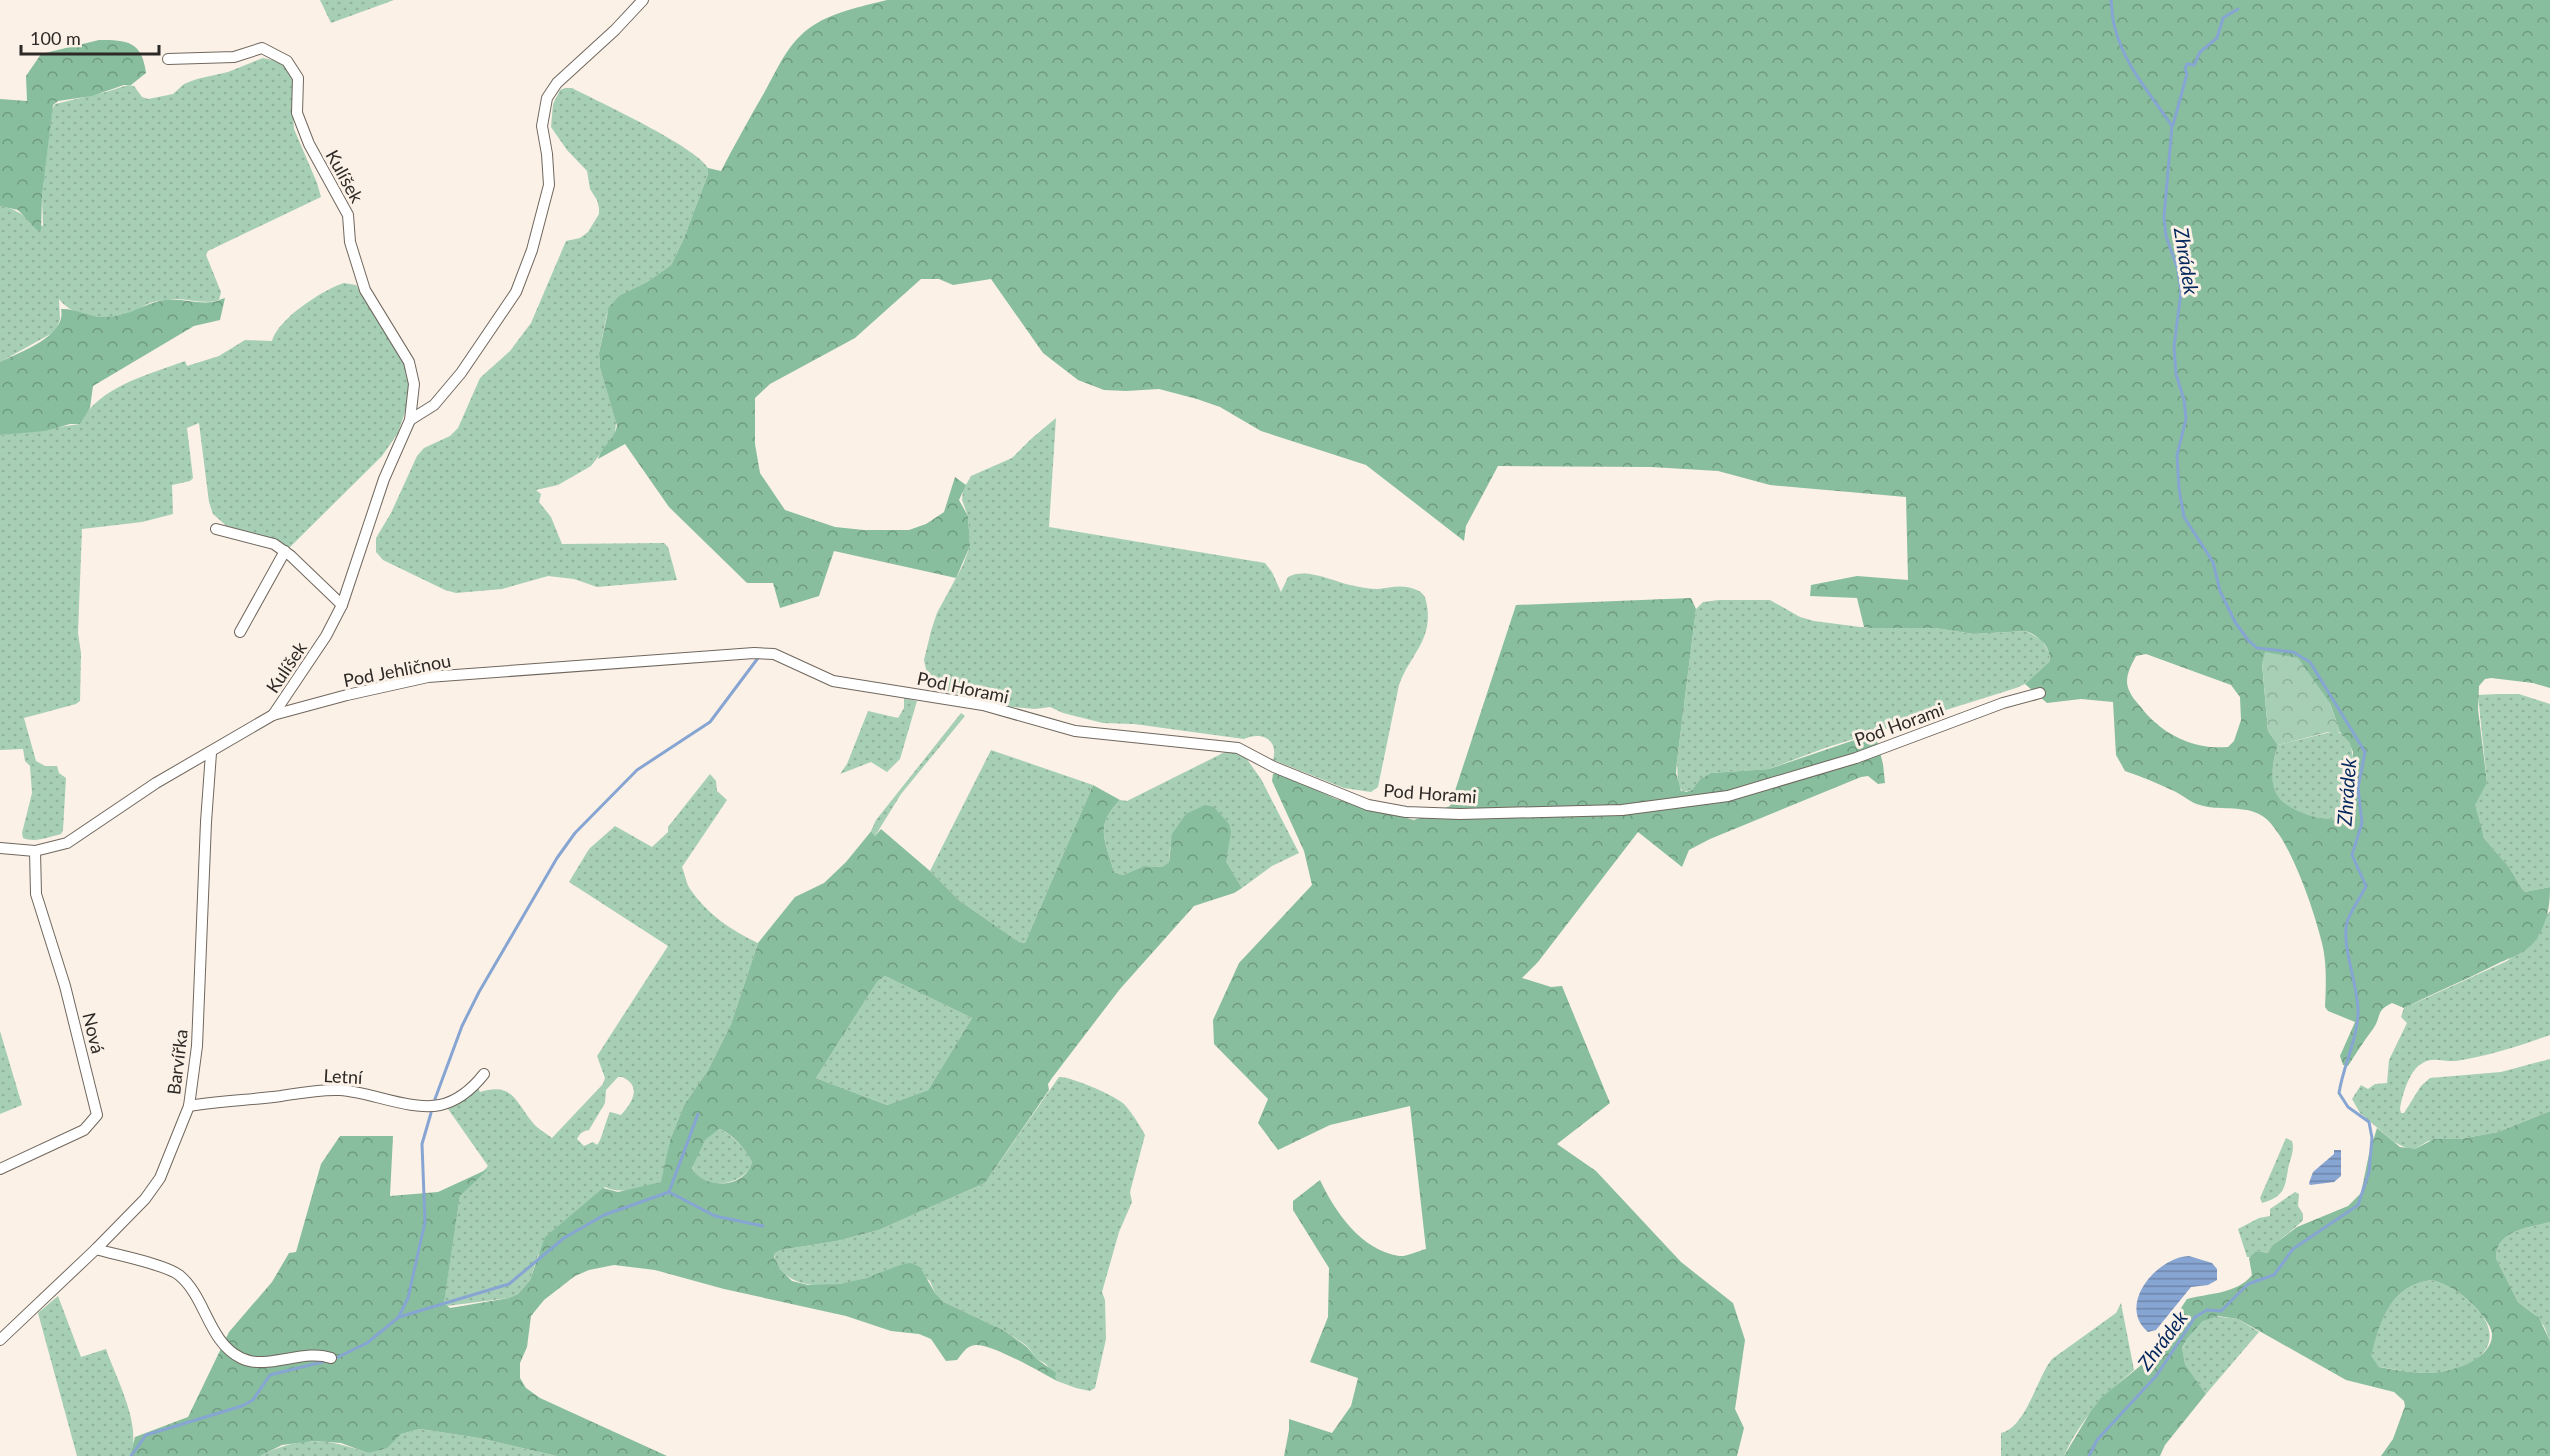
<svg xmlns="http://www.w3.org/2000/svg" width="2550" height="1456" font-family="Lato,sans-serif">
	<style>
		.grass { fill: url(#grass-dots); fill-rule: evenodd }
		.forest { fill: url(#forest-crowns); fill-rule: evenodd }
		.park { fill: url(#park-crowns) }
		.water { fill: url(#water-rules) }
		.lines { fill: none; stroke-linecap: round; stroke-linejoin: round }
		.stream { stroke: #87a5d2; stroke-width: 3 }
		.minor-casing { stroke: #70675e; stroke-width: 12 }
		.minor { stroke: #fff; stroke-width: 10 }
		.labels { text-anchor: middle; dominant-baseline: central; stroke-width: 6; stroke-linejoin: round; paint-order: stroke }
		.street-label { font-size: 18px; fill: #2d2926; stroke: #fbf1e6 }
		.water-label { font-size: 20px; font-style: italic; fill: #03275d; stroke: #fbf1e6 }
	</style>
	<defs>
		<pattern id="grass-dots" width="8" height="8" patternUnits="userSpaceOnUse" patternTransform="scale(1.5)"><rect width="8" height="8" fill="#a6cfb5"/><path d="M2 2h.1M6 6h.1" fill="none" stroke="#8fb29c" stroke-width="1.8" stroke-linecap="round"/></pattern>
		<pattern id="forest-crowns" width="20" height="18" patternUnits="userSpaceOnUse" patternTransform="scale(1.5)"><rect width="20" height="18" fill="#88be9d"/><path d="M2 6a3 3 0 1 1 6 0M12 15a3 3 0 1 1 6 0" fill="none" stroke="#709a80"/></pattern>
		<pattern id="park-crowns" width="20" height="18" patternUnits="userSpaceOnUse" patternTransform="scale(1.5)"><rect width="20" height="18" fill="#a6cfb5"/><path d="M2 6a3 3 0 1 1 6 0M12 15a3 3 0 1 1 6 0" fill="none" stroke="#8fb29c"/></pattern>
		<pattern id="water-rules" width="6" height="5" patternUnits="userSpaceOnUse" patternTransform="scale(1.5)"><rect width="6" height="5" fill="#87a5d2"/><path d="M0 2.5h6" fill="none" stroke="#6f86aa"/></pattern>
	</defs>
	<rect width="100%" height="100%" fill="#fbf1e6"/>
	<g class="grass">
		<polygon points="320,0 394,0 331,23"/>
		<path d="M 263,58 L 281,62 L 292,76 L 292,104 L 294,129 L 317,183 L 321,197 L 208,251 L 206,255 L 221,292 L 219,300 C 205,305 188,298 173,299 C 166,300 156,301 150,303 C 142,306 137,312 129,314 C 107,320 73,318 59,299 L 60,319 L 56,331 L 0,362 L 0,206 C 19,208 26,221 43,226 L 42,197 L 52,109 L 55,104 L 106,92 L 128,85 L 134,86 L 142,97 L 148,99 L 173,94 L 184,84 L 197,79 L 228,72 Z"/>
		<path d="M 565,88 L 572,88 C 599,102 695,146 708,168 L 708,174 L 684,238 L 671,265 L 647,282 L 620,295 L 607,314 L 599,353 L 600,368 L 616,422 L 615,435 L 591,466 L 558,485 L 536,490 L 541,494 L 539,502 L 551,517 L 562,544 L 664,543 L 668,547 L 677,580 L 597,587 L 574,579 L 548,576 L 502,589 L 456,593 L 445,590 L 383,560 L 376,552 L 376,538 L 391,513 L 417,456 L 424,448 L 450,436 L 458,428 L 480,378 L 510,351 L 531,323 L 566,241 L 580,238 L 588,232 L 599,214 L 599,208 L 597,200 L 590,189 L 587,171 L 567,150 L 551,127 L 553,104 L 560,90 Z"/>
		<path d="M 344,283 L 356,285 L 404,361 L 409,383 L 407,406 L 398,433 L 382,456 L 290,547 L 231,530 L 213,514 L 209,502 L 199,423 L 187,428 L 193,478 L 190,481 L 172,485 L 173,514 L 142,522 L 82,529 L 78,633 L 81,653 L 80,701 L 76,704 L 24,718 L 36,761 L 45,766 L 57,766 L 59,773 L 66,778 L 63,830 L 61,834 C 49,837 35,843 23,838 L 22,833 L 32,793 L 30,766 L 25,761 L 23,749 L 0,750 L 0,435 L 80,424 C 97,387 150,374 185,361 L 187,366 L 219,356 L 245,340 L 272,341 C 278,319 322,290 344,283 Z"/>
		<path d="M 1056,418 L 1049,527 L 1265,563 L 1272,572 L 1281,592 L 1288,577 C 1305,567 1333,581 1350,585 C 1359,587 1369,589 1378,589 C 1390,588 1401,584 1414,589 C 1420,591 1425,594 1426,601 C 1435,639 1410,654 1399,685 L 1378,787 L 1371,792 L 1344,788 L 1273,760 C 1279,739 1261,731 1244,739 L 1134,724 L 1103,723 L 1063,713 L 1050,707 L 1035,709 L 1012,707 L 947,691 L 932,685 L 928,678 L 924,660 L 931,631 L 937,613 L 963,565 L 970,546 L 968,516 L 962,500 L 963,490 L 971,476 L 1012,458 L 1031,439 Z"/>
		<polygon points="1719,600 1770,600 1800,617 1814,621 1868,628 1935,628 1973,634 2026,631 2042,640 2049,653 2050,661 2025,684 2016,688 1825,748 1769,769 1711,773 1700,779 1692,790 1683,792 1678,785 1677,761 1696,609 1703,602"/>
		<polygon points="2498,694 2519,694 2550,704 2550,887 2524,892 2509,867 2484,838 2476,814 2475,804 2487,783 2478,695"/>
		<polygon points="904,698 917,701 900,759 887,772 871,762 840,774 847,764 868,711 898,718 904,708"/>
		<polygon points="961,713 965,716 901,794 875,836 871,831 876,820"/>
		<path d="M 2335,731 L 2345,735 L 2351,746 L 2354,765 L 2351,813 C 2336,829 2285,811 2276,795 C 2269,782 2273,759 2278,745 Z"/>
		<polygon points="991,750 1093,785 1025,943 1019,942 960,901 930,871"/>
		<path d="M 1229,750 L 1246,758 L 1261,779 L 1299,853 L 1272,866 L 1242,888 L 1196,810 L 1186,815 L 1170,848 L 1169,862 L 1162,867 L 1144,866 L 1123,875 L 1114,872 C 1105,840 1094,826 1120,800 L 1127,801 Z"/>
		<path d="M 710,774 L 716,781 L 717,791 L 727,800 L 682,867 C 685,874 686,883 690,889 C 707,914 732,931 758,943 L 731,1024 L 708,1070 L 684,1105 L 670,1140 L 663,1177 L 661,1182 C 643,1188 622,1195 605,1187 L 538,1255 L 530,1280 L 518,1294 L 509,1298 L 447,1306 L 444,1301 L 460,1196 L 488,1166 L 446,1106 L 478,1088 L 480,1092 C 513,1082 515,1101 533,1123 C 538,1129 546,1133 552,1138 L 603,1084 L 605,1078 L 597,1056 L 599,1053 L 668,946 L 569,882 L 589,849 L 615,826 L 652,847 L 668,832 L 668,827 ZM 618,1077 L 622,1077 C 642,1086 633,1102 621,1115 L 610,1112 C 605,1122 602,1140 597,1145 L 593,1142 L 584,1146 L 577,1139 C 580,1133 583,1131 589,1130 L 605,1103 L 606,1090 Z"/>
		<path d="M 2550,911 L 2550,1035 C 2519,1046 2489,1056 2456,1061 C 2444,1062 2432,1056 2421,1064 C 2409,1071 2402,1096 2400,1109 L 2401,1113 L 2404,1113 L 2421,1086 L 2430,1078 L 2501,1072 L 2550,1059 L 2550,1111 L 2498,1132 L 2460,1139 L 2428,1141 L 2415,1149 L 2408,1149 L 2394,1142 L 2360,1113 L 2352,1099 L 2361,1085 L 2368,1089 L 2375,1084 L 2387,1083 L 2389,1060 L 2407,1023 L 2401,1017 L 2404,1008 L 2507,961 L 2539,935 L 2545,917 Z"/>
		<polygon points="885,976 972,1018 928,1090 887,1105 816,1078 877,982"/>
		<polygon points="0,1031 22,1105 0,1114"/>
		<path d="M 1059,1077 C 1070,1076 1116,1096 1124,1104 C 1132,1113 1139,1124 1145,1135 L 1130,1192 L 1132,1202 L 1119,1232 L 1102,1292 L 1105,1300 L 1106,1339 L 1095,1388 L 1090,1391 L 1076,1388 L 1057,1381 L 1046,1364 L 1037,1359 L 1027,1346 L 1005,1331 L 944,1302 L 935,1293 L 930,1281 L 903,1264 C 873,1278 810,1299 784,1273 C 778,1268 773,1260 775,1253 L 781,1250 L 837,1241 L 879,1230 L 985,1183 Z"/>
		<path d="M 719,1129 C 731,1133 747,1151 752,1162 C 747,1186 697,1194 692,1165 C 696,1151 705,1134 719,1129 Z"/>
		<path d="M 2286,1138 L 2292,1141 C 2295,1150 2290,1159 2288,1169 C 2285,1188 2284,1197 2262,1203 L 2260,1198 Z"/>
		<path d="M 2295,1192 L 2299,1194 L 2298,1206 L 2303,1214 L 2303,1220 C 2292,1232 2276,1240 2268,1253 L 2256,1251 L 2251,1257 L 2247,1257 L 2238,1229 L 2259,1218 L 2270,1216 L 2270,1209 Z"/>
		<path d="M 2550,1222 L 2550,1341 L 2544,1326 L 2534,1314 L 2518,1302 L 2496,1258 C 2496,1230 2529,1228 2550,1222 Z"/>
		<path d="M 2432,1280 C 2450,1285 2466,1296 2478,1310 C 2513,1352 2462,1373 2425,1373 C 2410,1373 2394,1369 2379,1367 L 2370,1356 C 2380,1320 2391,1285 2432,1280 Z"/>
		<path d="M 58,1296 L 81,1357 L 106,1349 C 116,1378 143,1427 130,1456 L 77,1456 L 38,1313 Z"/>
		<path d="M 2121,1303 L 2134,1370 C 2104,1395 2080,1420 2064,1456 L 2001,1456 L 2001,1433 C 2026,1428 2037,1377 2052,1359 L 2116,1313 Z"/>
		<polygon points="2213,1316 2238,1319 2259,1332 2206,1394 2185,1364 2182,1349 2187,1339 2203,1321"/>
		<path d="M 420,1429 L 479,1438 L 557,1456 L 260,1456 C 301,1436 326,1438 368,1453 L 401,1434 Z"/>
	</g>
	<g class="forest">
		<path d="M 887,0 L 2550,0 L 2550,688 L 2533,683 L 2491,678 L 2485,679 L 2479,686 L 2478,709 L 2487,783 L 2475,805 L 2484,838 L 2509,867 L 2524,892 L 2550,887 C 2550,905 2548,918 2539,935 C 2530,952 2511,957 2495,965 C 2465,980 2434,993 2404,1008 L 2392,1003 C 2375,1011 2382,1016 2373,1029 C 2364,1041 2356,1053 2348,1066 L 2343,1065 L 2340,1056 L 2355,1022 L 2328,1011 L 2325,1007 C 2326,987 2327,963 2322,943 C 2315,913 2287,827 2259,814 C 2241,805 2218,811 2200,805 C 2191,803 2184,796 2176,792 C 2159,784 2143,777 2125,771 L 2116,755 L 2113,702 L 2081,699 L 2047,703 L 2025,684 L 2050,661 C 2050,645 2039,636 2026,631 L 1973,634 L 1935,628 L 1868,628 L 1864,627 L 1857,598 L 1810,596 L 1811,585 L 1857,576 L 1908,580 L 1906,497 L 1770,485 L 1718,471 L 1651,467 L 1498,466 L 1466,526 L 1464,541 L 1366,465 L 1261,431 L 1220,407 L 1197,399 L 1159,389 L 1126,391 L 1104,390 L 1078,380 L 1043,353 L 991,279 L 953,285 L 939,279 L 921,279 L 855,338 L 770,384 L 755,398 L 755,444 L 760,473 L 785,510 L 835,527 L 864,530 L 909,530 L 926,524 L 944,512 L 955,477 L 966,485 L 959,500 L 968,516 L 970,546 L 956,578 L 834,551 L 819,596 L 780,608 L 773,583 L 747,583 L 669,507 L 625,444 L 598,459 C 602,446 615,439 617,426 L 600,368 L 599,353 L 609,307 L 620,295 L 647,282 L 671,265 L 684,238 L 708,174 L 708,168 L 721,171 C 735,144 749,119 764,93 C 777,70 786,46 808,29 C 831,12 860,7 887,0 ZM 2146,654 L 2231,685 L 2240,697 L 2241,720 L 2234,741 L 2228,747 C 2193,750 2161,734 2140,706 C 2134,700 2127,690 2127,682 C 2127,672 2132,664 2136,656 ZM 2262,663 L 2330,703 L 2340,732 L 2349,742 L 2353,752 L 2351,813 C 2336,829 2285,811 2277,795 C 2269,782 2273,759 2278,745 L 2268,731 Z"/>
		<path d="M 99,40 C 127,40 142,41 146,73 L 131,85 L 124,85 L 92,96 L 58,101 L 53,105 L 42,197 L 41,230 L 37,230 L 18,210 L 0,206 L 0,99 L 27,101 L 26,76 L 41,54 Z"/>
		<path d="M 225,298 L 220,320 L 194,326 L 93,386 L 90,408 L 80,424 L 70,424 L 45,431 L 0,435 L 0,362 C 20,352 67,336 61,309 C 75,308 88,317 103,317 C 130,317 141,304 165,300 C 181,298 196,304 212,302 C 216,302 221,299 225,298 Z"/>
		<path d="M 1691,598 L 1696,609 L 1677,761 L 1676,773 L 1681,791 L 1686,792 L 1692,790 L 1700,779 L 1711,773 L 1769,769 L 1875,733 L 1883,764 L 1885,783 L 1878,784 L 1868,776 L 1861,777 L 1710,839 L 1689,850 L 1682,867 L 1638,832 L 1538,962 L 1522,978 L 1551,987 L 1562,986 L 1610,1103 L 1557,1144 L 1596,1171 L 1681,1262 L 1733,1303 L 1745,1340 L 1735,1409 L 1744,1428 L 1737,1456 L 1284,1456 L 1289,1430 L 1289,1419 L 1332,1433 L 1351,1406 L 1358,1378 L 1310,1362 L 1328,1317 L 1329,1268 L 1293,1210 L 1293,1201 L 1320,1180 C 1335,1212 1361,1250 1399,1256 C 1406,1257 1418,1251 1426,1249 L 1410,1106 L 1330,1125 L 1278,1150 L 1258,1123 L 1268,1099 L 1214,1044 L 1213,1020 L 1239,963 L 1312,885 L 1304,851 L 1272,781 L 1273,774 L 1278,772 L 1336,799 L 1414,820 L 1450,806 L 1516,605 Z"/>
		<path d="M 1093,785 L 1120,800 C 1094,826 1105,840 1114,872 L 1123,875 L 1144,866 L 1162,867 L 1169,862 L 1172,834 L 1186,814 L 1205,805 L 1214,807 L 1229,824 L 1231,832 L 1226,861 L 1242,888 L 1234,893 L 1194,906 L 1120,989 L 1052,1078 L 1048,1084 L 1049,1090 L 985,1183 L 879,1230 L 837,1241 L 781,1250 L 775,1253 L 774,1257 L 780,1269 L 792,1281 L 808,1285 L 839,1284 L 866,1278 L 903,1264 L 911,1263 L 920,1267 L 935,1293 L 944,1302 L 1005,1331 L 1027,1347 L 1037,1359 L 1056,1373 L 1055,1377 L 1057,1381 C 1040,1372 991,1343 975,1345 C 966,1346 962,1354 957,1360 L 946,1361 L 931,1339 L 919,1334 L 891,1331 L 846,1316 L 724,1289 L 655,1270 L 614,1265 L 589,1270 L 575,1276 L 544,1300 L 531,1316 L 527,1347 L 520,1363 L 520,1378 L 526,1388 L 540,1398 L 667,1456 L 557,1456 L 479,1438 L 420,1429 L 401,1434 L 387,1448 L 368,1453 L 341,1443 L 314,1441 L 282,1445 L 260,1456 L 130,1456 L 135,1437 L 188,1417 L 229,1332 L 272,1282 L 289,1253 L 296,1252 L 321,1164 L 340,1136 L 393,1136 L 390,1196 L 438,1192 L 488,1169 L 460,1196 L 444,1303 L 450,1308 L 509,1298 L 518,1294 L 530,1280 L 545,1237 L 603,1188 L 618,1192 L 661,1182 L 670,1140 L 684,1105 L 708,1070 L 731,1024 L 758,943 L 795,897 L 824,883 L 846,862 L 873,829 L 871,831 L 875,836 L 881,829 L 930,871 L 960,901 L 1019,942 L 1025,943 ZM 885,976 L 972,1018 L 928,1090 L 887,1105 L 816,1078 L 877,982 ZM 719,1129 C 731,1132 747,1151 752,1162 C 746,1188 704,1191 692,1168 L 705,1140 Z"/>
		<path d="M 2550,1111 L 2550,1222 C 2529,1228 2496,1230 2496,1258 L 2518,1302 L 2539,1318 L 2550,1341 L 2550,1456 L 2381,1456 L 2393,1439 L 2405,1406 L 2404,1401 L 2394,1392 L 2346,1380 L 2238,1319 L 2218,1316 L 2203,1321 L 2187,1339 L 2182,1348 L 2185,1364 L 2206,1394 L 2165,1445 L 2160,1456 L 2064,1456 L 2091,1411 L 2102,1397 L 2145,1362 L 2187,1299 C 2209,1293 2237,1294 2252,1275 L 2249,1258 L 2256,1251 L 2268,1253 L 2272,1246 L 2297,1227 L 2348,1206 L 2361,1193 L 2369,1154 L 2377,1128 L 2400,1147 L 2415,1149 L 2434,1139 L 2460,1139 L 2498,1132 ZM 2432,1280 C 2450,1285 2466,1296 2478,1310 C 2483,1317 2491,1325 2492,1334 C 2493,1357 2457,1370 2439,1372 C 2419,1375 2398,1370 2379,1367 L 2371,1356 C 2380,1320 2391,1285 2432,1280 Z"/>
	</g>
	<polygon class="park" points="2265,652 2298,658 2330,703 2340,732 2328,732 2278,745 2268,731 2262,663"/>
	<g class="water">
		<polygon points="2334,1150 2341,1150 2341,1176 2334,1182 2310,1185 2309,1183 2313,1172 2334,1154"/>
		<path d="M 2189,1256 L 2212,1263 L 2217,1269 L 2217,1280 L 2208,1285 L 2191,1287 L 2156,1330 L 2148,1332 C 2116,1305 2157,1257 2189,1256 Z"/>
	</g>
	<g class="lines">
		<g class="stream">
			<polyline points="2173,125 2187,74 2185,69 2187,64 2194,65 2200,52 2217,38 2223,18 2238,9"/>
			<polyline points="435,1099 462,1026 479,992 557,858 575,833 637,770 710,722 758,658"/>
			<polyline points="669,1192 698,1114"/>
			<polyline points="399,1316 408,1298 425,1222 422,1144 431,1113"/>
			<polyline points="336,1358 367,1343 399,1317 509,1284 564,1238 604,1215 669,1192 715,1216 763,1226"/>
			<polyline points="131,1456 146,1435 242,1406 253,1400 270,1375 326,1361"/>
			<path d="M 2089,1456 L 2097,1440 L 2157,1375 L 2195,1317 L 2207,1310 L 2221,1311 L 2248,1284 L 2274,1275 L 2293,1249 L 2358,1205 L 2369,1172 L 2372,1138 L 2369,1122 L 2348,1107 L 2339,1093 C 2343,1066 2357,1041 2358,1013 C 2359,988 2341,946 2347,922 C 2351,910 2361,897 2366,886 L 2352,855 L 2362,823 L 2358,788 L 2365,752 L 2310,662 L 2293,652 L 2257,648 L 2248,640 L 2235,622 L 2220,591 L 2213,562 L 2184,517 L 2179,489 L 2177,455 L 2186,419 L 2184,400 L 2176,374 L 2174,347 L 2181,292 L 2178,270 L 2166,236 L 2164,217 L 2172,126 C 2152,96 2124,65 2115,28 C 2112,19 2112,9 2111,0"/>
		</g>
		<g class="minor-casing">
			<g id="minor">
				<polyline points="168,59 234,57 262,48 287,61 298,78 297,113 309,144 348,215 350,242 365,290 409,362 414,384 410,420 384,479 342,605 326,636 273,715"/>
				<polyline points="410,420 434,405 461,373 516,292 532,250 549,185 547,154 542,126 547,98 557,83 615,30 643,0"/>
				<polyline points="216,529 274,544 291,556 342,605"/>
				<polyline points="240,632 285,551"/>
				<polyline points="0,848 35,851 67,843 156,783 273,715 347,695 428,677 754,653 774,654 833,681 983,705 1075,731 1238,748 1274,767 1368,805 1406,812 1460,814 1622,810 1728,796 1856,758 2003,703 2040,693"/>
				<path d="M 189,1106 C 219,1101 250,1100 281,1096 C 300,1093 320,1089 340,1090 C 371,1092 410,1111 440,1105 C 458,1101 473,1088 484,1074"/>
				<polyline points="0,1169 84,1130 97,1115 65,986 36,894 35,851"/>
				<path d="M 96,1249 C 116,1255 165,1264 179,1275 C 206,1297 208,1342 241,1358 C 267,1371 304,1348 331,1358"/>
				<polyline points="0,1340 96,1249 145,1199 160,1178 189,1106 197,1046 206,822 211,753"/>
			</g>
		</g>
		<use href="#minor" class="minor"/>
	</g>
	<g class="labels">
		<g class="street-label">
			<text transform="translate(345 176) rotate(61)">Kulíšek</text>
			<text transform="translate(286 667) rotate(-56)">Kulíšek</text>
			<text transform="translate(397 670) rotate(-11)">Pod Jehličnou</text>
			<text transform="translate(963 687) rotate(12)">Pod Horami</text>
			<text transform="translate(1899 724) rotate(-20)">Pod Horami</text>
			<text transform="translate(1430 793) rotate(4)">Pod Horami</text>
			<text transform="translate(94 1033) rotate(76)">Nová</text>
			<text transform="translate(177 1062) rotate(-83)">Barvířka</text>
			<text transform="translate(343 1076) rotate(3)">Letní</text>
		</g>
		<g class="water-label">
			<text transform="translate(2187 261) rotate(81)">Zhrádek</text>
			<text transform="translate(2346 792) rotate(-86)">Zhrádek</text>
			<text transform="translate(2162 1340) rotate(-53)">Zhrádek</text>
		</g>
	</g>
	<path d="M21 45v9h138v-9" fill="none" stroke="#2d2926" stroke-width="3"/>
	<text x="30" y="45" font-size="18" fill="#2d2926" stroke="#fbf1e6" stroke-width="4.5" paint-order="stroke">100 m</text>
</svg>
